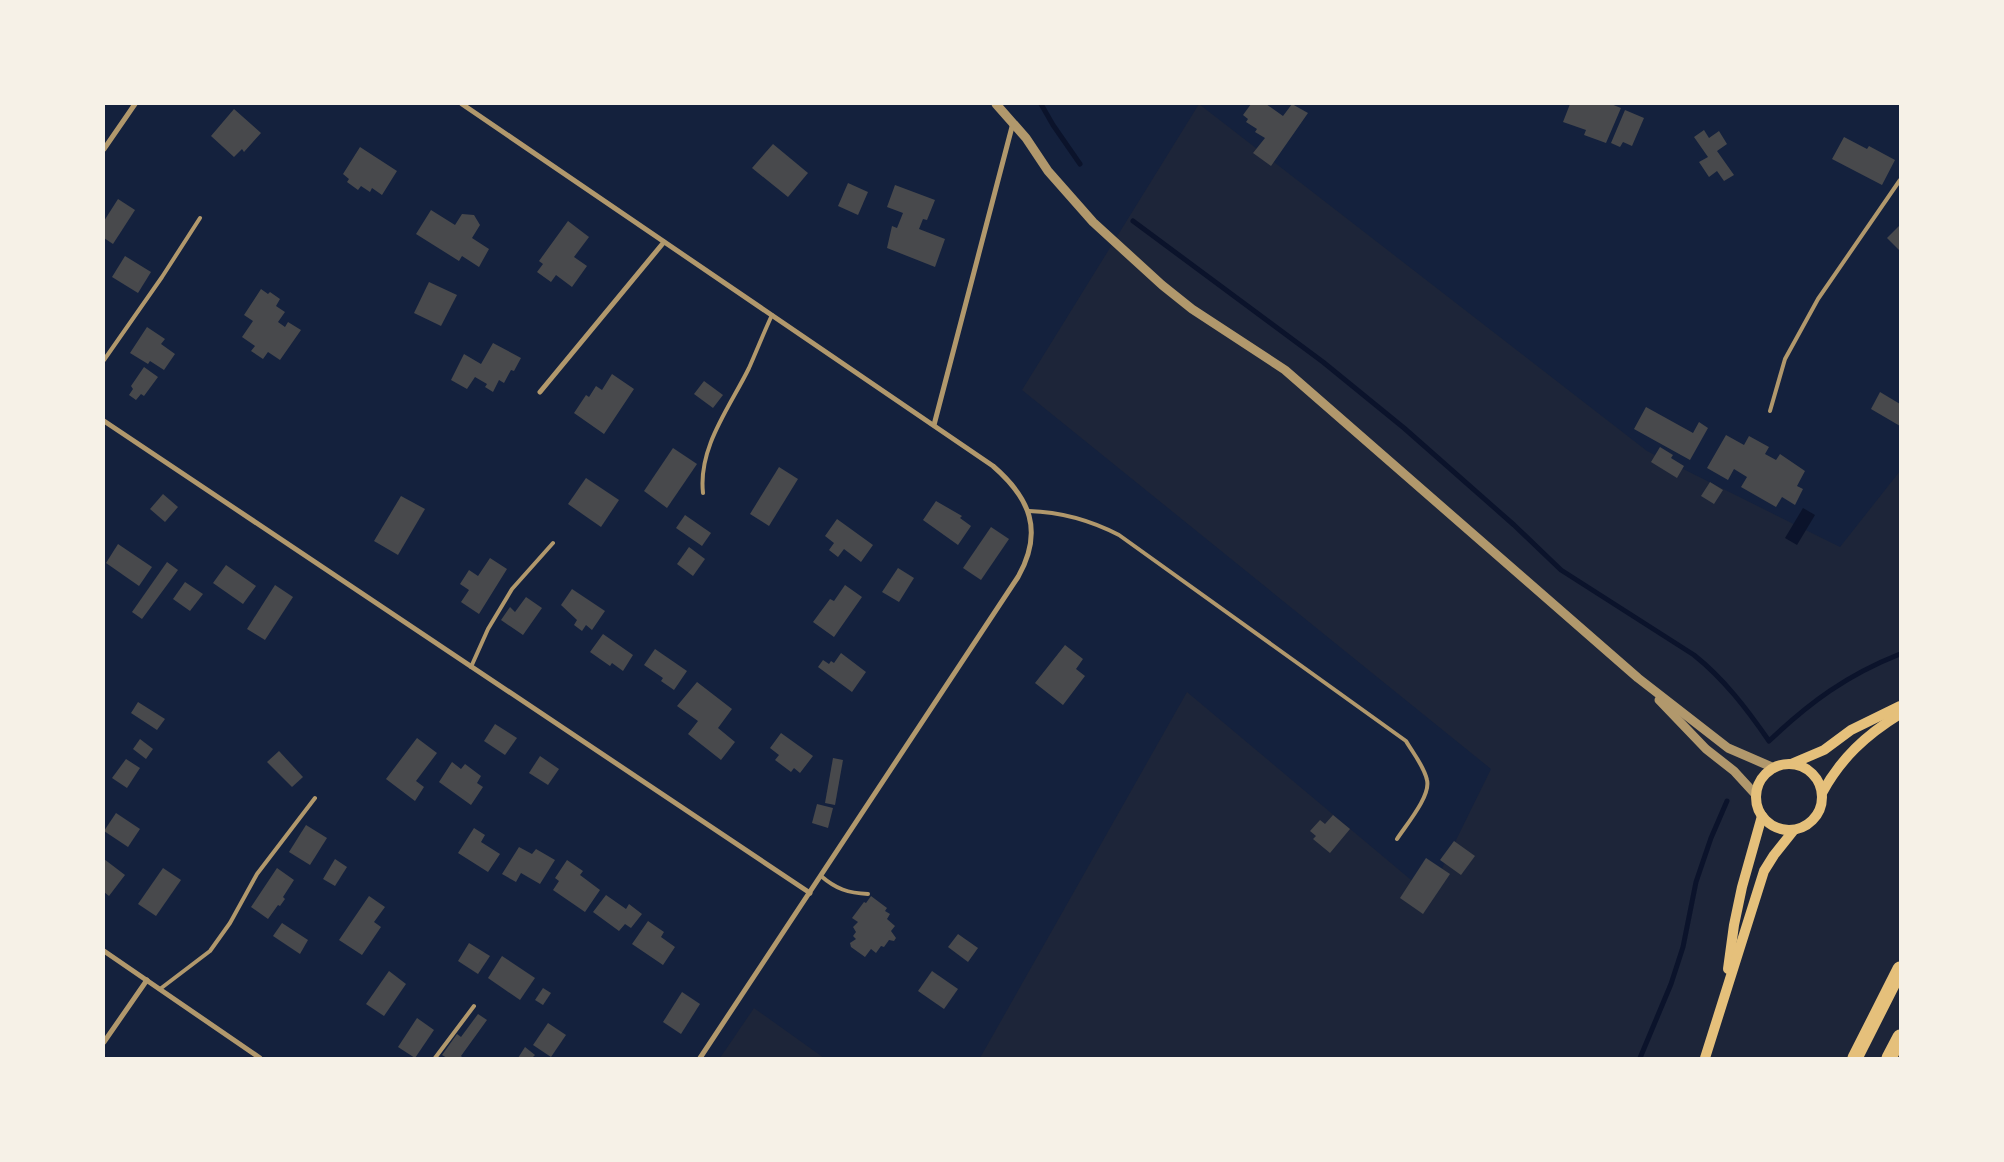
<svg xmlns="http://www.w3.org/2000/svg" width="2004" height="1162" font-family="Cabin,sans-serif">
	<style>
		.green { fill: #1d2539 }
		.water { fill: #0b132b }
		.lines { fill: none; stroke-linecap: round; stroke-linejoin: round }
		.stream { stroke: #0b132b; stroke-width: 5 }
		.building { fill: #48494c }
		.service { stroke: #b1986c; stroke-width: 4 }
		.minor { stroke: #b1986c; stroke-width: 5 }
		.tertiary { stroke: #b1986c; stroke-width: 9 }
		.secondary { stroke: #e5c07b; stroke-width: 10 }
		.motorway { stroke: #e5c07b; stroke-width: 15 }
	</style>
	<rect width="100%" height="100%" fill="#14213d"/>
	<g class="green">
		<polygon points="1199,104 1647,451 1840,547 1900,471 1900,1058 980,1058 1187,692 1429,895 1491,769 1022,390"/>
		<polygon points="754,1008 824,1058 720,1058"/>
	</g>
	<polygon class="water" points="1803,508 1815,515 1797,545 1785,538"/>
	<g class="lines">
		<g class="stream">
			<polyline points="1041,104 1053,125 1080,164"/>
			<path d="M 1133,221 L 1323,362 L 1404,428 L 1514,525 L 1561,570 L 1694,655 C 1724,679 1747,709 1769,741 C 1810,702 1847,675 1900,654"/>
			<polyline points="1640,1058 1671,984 1683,947 1696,882 1711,838 1727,801"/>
		</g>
	</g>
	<g class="building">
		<polygon points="1251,104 1266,104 1283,116 1292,104 1308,113 1271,166 1253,153 1265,138 1255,132 1257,129 1246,122 1248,119 1243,115"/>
		<polygon points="1570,104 1611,104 1621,108 1606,143 1584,135 1586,130 1563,122"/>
		<polygon points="234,109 261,133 244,152 242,149 234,157 211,136"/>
		<polygon points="1625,110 1644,118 1632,146 1623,142 1620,147 1611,143"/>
		<polygon points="1704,130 1709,138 1719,131 1727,144 1717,151 1734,175 1724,181 1717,171 1709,177 1699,162 1708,157 1694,137"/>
		<polygon points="1844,137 1867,149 1869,146 1895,160 1882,185 1832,159"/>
		<polygon points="773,144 808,173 788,197 752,168"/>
		<polygon points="360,147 397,171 382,195 372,188 370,192 361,186 358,190 347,182 349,179 343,174"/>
		<polygon points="848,183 868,192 858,215 838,206"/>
		<polygon points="895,185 935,200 927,220 923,219 919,229 945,239 935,267 887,248 892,226 897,228 903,213 887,207"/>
		<polygon points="118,199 135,210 113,244 104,238 104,221"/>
		<polygon points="431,210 455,225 462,214 474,215 480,225 472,238 489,249 479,267 462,256 459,261 416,234"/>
		<polygon points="568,221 589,237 574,257 587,266 572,287 556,275 551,282 537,272 543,264 539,261"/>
		<polygon points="1900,225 1900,251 1887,238"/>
		<polygon points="125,256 151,272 138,293 112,277"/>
		<polygon points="429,282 457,295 441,326 414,313"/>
		<polygon points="261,289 268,294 270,292 280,299 276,306 285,312 278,322 285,327 288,322 301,330 280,360 268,352 263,359 251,351 255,346 242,337 253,321 244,315"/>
		<polygon points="147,327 165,339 161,344 175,354 164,370 150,361 148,364 130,353"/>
		<polygon points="493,343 521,358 514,371 511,370 504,383 499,380 493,392 485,387 487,384 475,377 467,389 451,380 464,354 481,364"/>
		<polygon points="144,367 158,377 144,396 141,394 136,400 129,395 133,389 131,386"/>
		<polygon points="612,374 634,389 604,434 574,413 586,395 589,397 596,386 602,390"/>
		<polygon points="704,381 723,395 713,408 694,394"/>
		<polygon points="1880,392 1900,404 1900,426 1871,409"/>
		<polygon points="1646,407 1693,433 1699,422 1708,428 1690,460 1634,429"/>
		<polygon points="1726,435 1744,445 1749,436 1769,447 1765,454 1776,460 1780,454 1805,471 1797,486 1803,489 1795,505 1782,497 1776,507 1741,487 1747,477 1734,469 1728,480 1707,468"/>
		<polygon points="1660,447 1673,455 1671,458 1684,466 1677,478 1651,462"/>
		<polygon points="673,448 697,464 667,508 644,491"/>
		<polygon points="779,467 798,479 769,526 750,514"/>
		<polygon points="586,478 619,500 601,527 568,504"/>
		<polygon points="1710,482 1723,490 1714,504 1701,496"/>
		<polygon points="163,494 178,507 165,522 150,509"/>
		<polygon points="401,496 425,509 398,555 374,541"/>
		<polygon points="936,501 962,516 960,518 971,526 958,545 923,520"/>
		<polygon points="685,515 711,533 702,546 676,528"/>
		<polygon points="837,519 873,545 861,562 844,549 838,557 829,550 834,543 825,536"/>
		<polygon points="991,527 1009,539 981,580 963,568"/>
		<polygon points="118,544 152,567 139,586 106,563"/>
		<polygon points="689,547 705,559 693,576 677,564"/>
		<polygon points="490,558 507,569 479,614 461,602 469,590 460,584 469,570 478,576"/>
		<polygon points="167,562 178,570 142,619 132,612"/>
		<polygon points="226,565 256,586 243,604 213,583"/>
		<polygon points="898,568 914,578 899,602 882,592"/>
		<polygon points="185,582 203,594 190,611 173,599"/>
		<polygon points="275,585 293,597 265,640 247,629"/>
		<polygon points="845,585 862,597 834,637 813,622 830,599 834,601"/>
		<polygon points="572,589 605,611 592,630 586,625 582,631 574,625 577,620 561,605"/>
		<polygon points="526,597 542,608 523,635 501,620 510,607 515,612"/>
		<polygon points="603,634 633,655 623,671 612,663 610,666 590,652"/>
		<polygon points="1065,645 1083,659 1076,669 1085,676 1063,705 1035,683"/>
		<polygon points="655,649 687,671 674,690 661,681 663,678 644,665"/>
		<polygon points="841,653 866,672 852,692 818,667 823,660 829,664 831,661 834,663"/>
		<polygon points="697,682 732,709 718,728 735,742 721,760 688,734 698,721 677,706"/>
		<polygon points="138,702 165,719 157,730 131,713"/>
		<polygon points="495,724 517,738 505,755 484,741"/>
		<polygon points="781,733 813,756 800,773 794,768 791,772 775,760 779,755 770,748"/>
		<polygon points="417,738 437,753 416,781 424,787 415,801 386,779"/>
		<polygon points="140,739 153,749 146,759 133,749"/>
		<polygon points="279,751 303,777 292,787 267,762"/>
		<polygon points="540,756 559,769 548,785 529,773"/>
		<polygon points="833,758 843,760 835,805 825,803"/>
		<polygon points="126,759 140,768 127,788 112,778"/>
		<polygon points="452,762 461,769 465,764 481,776 477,783 483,787 471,805 439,782"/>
		<polygon points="817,804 833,808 828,828 812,823"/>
		<polygon points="116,813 140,829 128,847 104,831"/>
		<polygon points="1333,815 1350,829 1330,853 1313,839 1316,836 1310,831 1320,820 1325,824"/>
		<polygon points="306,825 327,838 310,865 289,852"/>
		<polygon points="474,828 485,835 481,842 500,854 488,872 458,853"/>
		<polygon points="1454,841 1475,856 1461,875 1440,860"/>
		<polygon points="519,847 532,854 536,849 555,860 540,884 521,873 516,882 502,874"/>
		<polygon points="1426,858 1450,874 1423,914 1400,898"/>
		<polygon points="104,859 125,875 109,896 104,892"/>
		<polygon points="335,859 347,867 335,886 323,879"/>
		<polygon points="567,860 583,871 580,875 600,890 585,912 553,890 559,881 555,878"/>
		<polygon points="163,868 181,880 156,916 138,904"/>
		<polygon points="277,868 294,880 283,897 285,899 280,906 278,905 268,919 251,907"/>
		<polygon points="606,895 626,909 629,904 642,914 631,928 625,924 619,931 593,912"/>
		<polygon points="369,896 385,907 374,922 381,927 362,955 339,940"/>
		<polygon points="871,896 887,908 885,911 890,914 887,919 895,926 891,931 896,938 894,941 889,940 884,947 881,946 876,953 871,949 865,957 851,947 850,943 856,939 853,936 856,932 853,927 858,922 852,918 864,902 866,903"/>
		<polygon points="648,921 664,932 661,937 675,947 663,965 632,944"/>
		<polygon points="282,923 308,940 300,954 273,936"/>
		<polygon points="958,934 978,948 968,962 948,947"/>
		<polygon points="469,943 490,956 478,974 458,961"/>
		<polygon points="502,956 535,978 520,1000 488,978"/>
		<polygon points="389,971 406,984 384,1016 366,1004"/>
		<polygon points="932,971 958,989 944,1009 918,991"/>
		<polygon points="543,988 551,993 543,1005 535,1000"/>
		<polygon points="682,992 700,1004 681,1034 663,1022"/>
		<polygon points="478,1014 487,1020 461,1056 463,1058 447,1058 442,1055 457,1034 461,1037"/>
		<polygon points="417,1018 434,1030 415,1058 398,1047"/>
		<polygon points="548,1023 566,1035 551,1057 533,1045"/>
		<polygon points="525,1047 535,1055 532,1058 518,1058"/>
	</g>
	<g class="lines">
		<g class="service">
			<polyline points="104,360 162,277 200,218"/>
			<polyline points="1770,411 1785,359 1818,299 1900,180"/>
			<path d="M 703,493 C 698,447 730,407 749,368 C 757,350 764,332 772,315"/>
			<path d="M 1029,511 C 1062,512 1090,520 1119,535 L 1406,741 C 1413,753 1424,766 1427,780 C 1431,796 1406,825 1397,839"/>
			<polyline points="471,667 488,629 512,589 553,543"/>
			<path d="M 821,876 C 836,889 848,893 868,894"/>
			<polyline points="160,989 210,951 230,923 257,874 315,798"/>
			<polyline points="435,1058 474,1006"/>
		</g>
		<g class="minor">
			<path d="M 462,104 L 993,466 C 1030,498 1044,531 1018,577 L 700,1058"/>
			<polyline points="104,149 135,104"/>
			<polyline points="540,392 664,242"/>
			<polyline points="104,421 810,893"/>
			<polyline points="934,425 1013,123"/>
			<polyline points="104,951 260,1058"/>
			<polyline points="104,1042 147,980"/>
		</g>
		<g class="tertiary">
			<polyline points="996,104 1026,138 1048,171 1093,222 1162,285 1192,309 1285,370 1638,678 1728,748 1774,768"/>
			<polyline points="1659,700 1706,749 1734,771 1756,795"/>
		</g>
		<g class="secondary">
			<polyline points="1791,764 1824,750 1851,730 1900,706"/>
			<circle cx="1789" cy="797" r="33"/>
			<path d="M 1822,793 C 1841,758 1866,735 1900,714"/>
			<polyline points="1728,969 1734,925 1742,887 1762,816"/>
			<polyline points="1705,1058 1764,871 1774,855 1794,830"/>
		</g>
		<g class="motorway">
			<polyline points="1855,1058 1900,969"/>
			<polyline points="1889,1058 1900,1037"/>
		</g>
	</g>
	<rect width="2004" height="1162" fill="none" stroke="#f6f1e7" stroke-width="210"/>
</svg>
